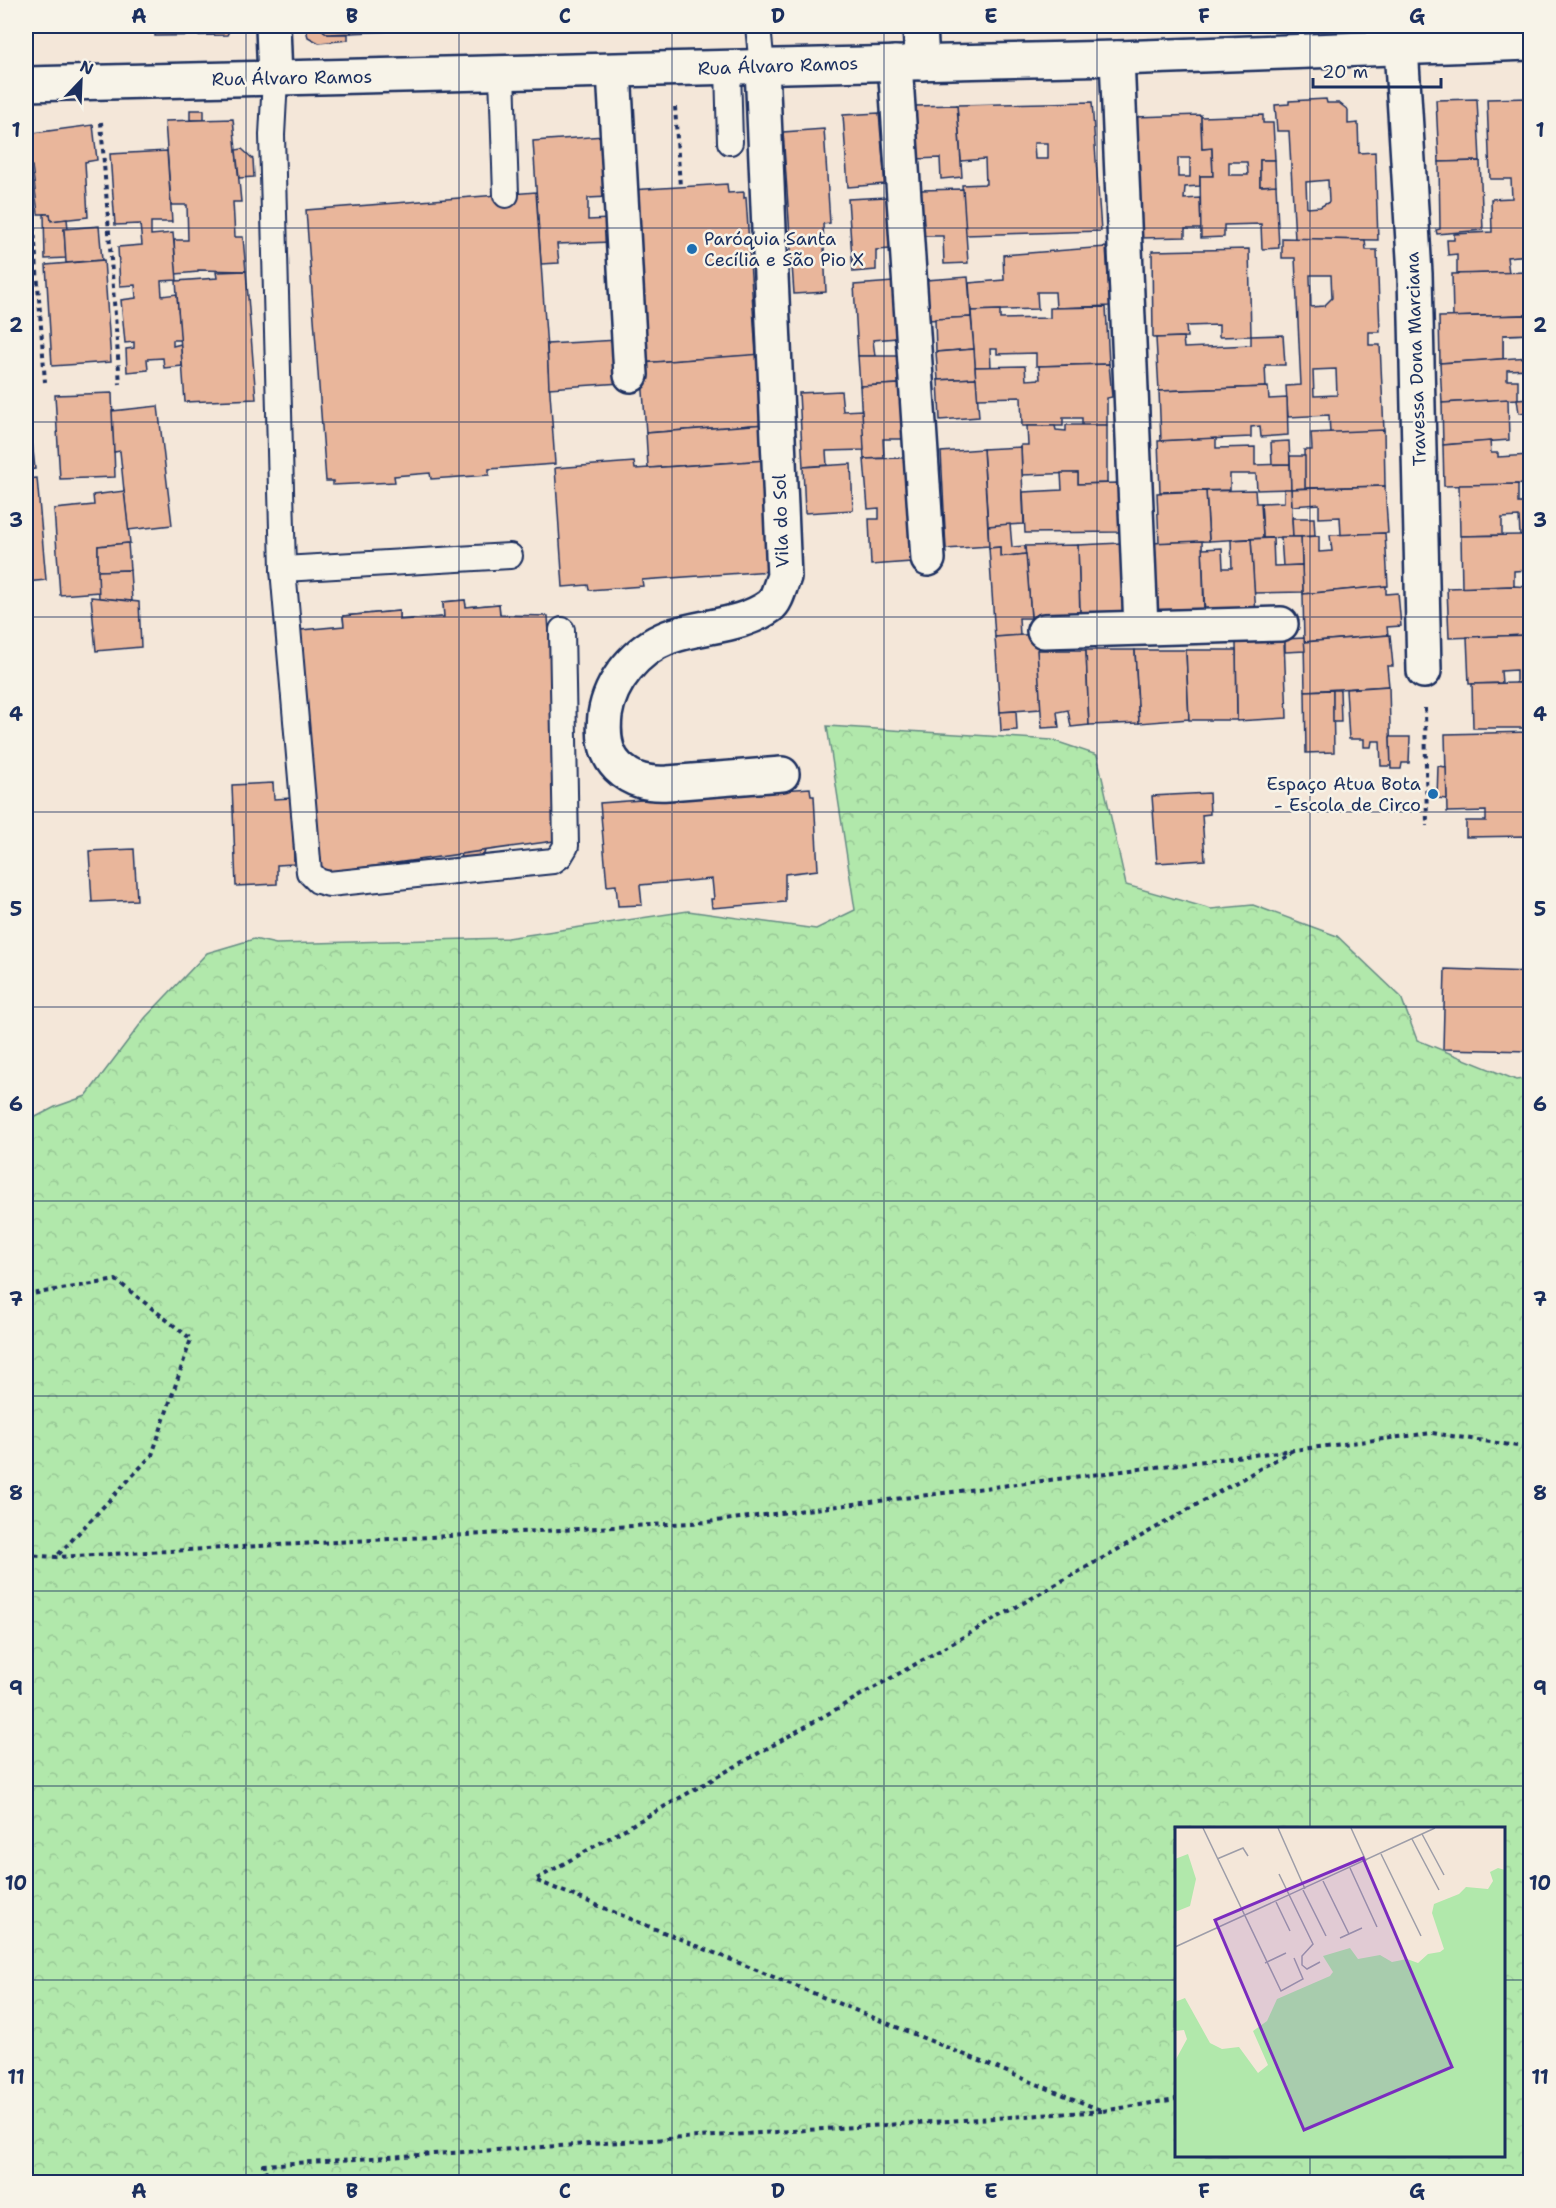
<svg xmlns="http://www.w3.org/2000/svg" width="1556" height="2208" font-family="'Shantell Sans',sans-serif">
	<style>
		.forest { fill: url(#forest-crowns); stroke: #668c84; stroke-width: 1.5; fill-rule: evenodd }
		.building { fill: #e9b69b; stroke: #1b2f5e; stroke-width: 1.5; fill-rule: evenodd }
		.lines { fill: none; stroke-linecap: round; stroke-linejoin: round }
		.lane-casing { stroke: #1b2f5e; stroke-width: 28 }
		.street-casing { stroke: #1b2f5e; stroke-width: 38 }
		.path { stroke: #1b2f5e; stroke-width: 4; stroke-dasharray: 4.5 4.5; stroke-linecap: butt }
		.lane { stroke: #f7f3e8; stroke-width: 24 }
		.street { stroke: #f7f3e8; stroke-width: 33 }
		.grid { fill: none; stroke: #1b2f5e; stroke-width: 1.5; stroke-opacity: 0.55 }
		.poi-dot { fill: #1f6fb2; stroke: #f7f3e8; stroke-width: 2 }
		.labels { text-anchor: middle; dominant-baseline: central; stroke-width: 5; stroke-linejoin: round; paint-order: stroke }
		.street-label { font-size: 18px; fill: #1b2f5e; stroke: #f7f3e8 }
		.poi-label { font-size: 18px; fill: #1b2f5e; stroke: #f7f3e8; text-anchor: start }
		.inset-road { fill: none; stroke: #9d9da8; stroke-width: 1.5 }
		.view { fill: #7b2cbf; fill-opacity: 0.15; stroke: #7b2cbf; stroke-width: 3 }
		.inset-edge { fill: none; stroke: #1b2f5e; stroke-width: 3 }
		.neatline { fill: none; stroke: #1b2f5e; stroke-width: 2 }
		.grid-label { font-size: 20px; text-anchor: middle; font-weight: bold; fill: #1b2f5e }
	</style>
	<defs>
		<pattern id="forest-crowns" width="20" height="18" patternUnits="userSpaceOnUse" patternTransform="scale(1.5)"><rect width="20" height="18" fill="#b1e8ab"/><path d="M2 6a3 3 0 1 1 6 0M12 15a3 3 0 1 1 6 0" fill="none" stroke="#98c796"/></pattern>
	</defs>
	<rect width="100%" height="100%" fill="#f4e7d9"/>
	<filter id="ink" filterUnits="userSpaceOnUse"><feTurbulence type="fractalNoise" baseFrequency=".0167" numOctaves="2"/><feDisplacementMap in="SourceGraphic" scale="12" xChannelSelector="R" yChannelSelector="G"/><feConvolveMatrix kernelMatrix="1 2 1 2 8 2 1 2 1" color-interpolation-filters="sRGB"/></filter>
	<g filter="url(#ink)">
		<path class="forest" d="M 827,726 L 1052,740 L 1097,755 L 1126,885 L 1211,909 L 1253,905 L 1337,936 L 1401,997 L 1417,1040 L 1516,1080 L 1530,1078 L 1530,2182 L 26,2182 L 26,1122 L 55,1107 L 86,1096 L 145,1018 L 207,953 L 254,939 L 276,944 L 507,938 L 688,911 L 816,929 L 855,910 ZM 1176,1828 L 1504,1828 L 1504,2156 L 1176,2156 Z"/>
		<g class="building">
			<polygon points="93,26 144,26 93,27"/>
			<polygon points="155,26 232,26 227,35 155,36"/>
			<polygon points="305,26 317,26 328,34 348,34 348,40 319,43 308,37"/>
			<polygon points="317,26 351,26 351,33 328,34"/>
			<polygon points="351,26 391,26 392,31 351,33"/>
			<polygon points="1530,98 1530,255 1507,257 1509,273 1457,274 1457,254 1448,255 1447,240 1454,240 1454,234 1492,232 1491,199 1512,198 1511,179 1490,179 1487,99"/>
			<path d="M 1326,99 L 1327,103 L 1339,103 L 1348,110 L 1348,124 L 1358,123 L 1359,153 L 1375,152 L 1378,240 L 1295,239 L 1289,131 L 1277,131 L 1275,105 L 1289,104 L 1289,101 ZM 1328,180 L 1329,202 L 1320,207 L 1307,208 L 1306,182 Z"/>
			<polygon points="1477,99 1480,161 1439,162 1436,100"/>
			<path d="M 1092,102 L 1101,231 L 965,235 L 962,185 L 986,184 L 985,159 L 961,161 L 957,105 ZM 1034,143 L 1048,143 L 1048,159 L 1035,159 Z"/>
			<polygon points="957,105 962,177 941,179 940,158 916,159 915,106"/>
			<rect x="190" y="110" width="14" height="10"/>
			<polygon points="879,113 885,184 848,187 843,115"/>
			<path d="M 1201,115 L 1202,149 L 1212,148 L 1213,176 L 1200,176 L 1200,186 L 1185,187 L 1184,199 L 1200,198 L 1201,229 L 1185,229 L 1185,237 L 1140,238 L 1134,117 ZM 1178,158 L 1190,158 L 1190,177 L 1178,177 Z"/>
			<path d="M 1263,115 L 1263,123 L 1273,123 L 1275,160 L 1260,160 L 1260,186 L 1276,185 L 1279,248 L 1262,249 L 1261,224 L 1224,225 L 1224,237 L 1201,238 L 1200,176 L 1213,176 L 1212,148 L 1202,149 L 1201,117 ZM 1229,162 L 1247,162 L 1248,175 L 1229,175 Z"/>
			<polygon points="233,119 241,202 233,202 235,237 243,237 246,271 198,270 198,272 176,274 174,240 188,240 187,205 171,205 165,121"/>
			<polygon points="93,125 97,160 85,162 88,217 51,221 50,214 38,214 32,166 26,167 26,134"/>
			<polygon points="824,129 830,223 823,224 826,292 794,294 783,132"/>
			<polygon points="604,136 608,197 588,198 588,220 610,219 611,242 557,244 559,263 541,264 533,141"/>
			<polygon points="242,149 253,159 254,177 239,178 236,150"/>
			<polygon points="167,151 172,222 151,222 151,235 173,233 177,280 161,281 162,296 177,294 181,340 173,340 173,346 181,344 182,366 164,368 163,358 147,359 148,370 127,372 126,349 134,348 134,342 125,343 121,300 136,298 135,285 120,286 118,247 142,245 140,224 115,225 110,154"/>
			<polygon points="1260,160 1275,160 1276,185 1260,186"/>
			<polygon points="1480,161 1483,230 1437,234 1436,230 1440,229 1439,162"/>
			<polygon points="727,184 728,193 744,192 744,198 746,197 756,355 641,363 630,190"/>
			<polygon points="963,189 968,263 944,264 943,236 922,236 920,190"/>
			<polygon points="536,192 555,464 489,469 489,475 431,479 430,473 394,476 395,482 333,485 333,481 326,481 306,210"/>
			<polygon points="886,197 891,249 876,250 876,270 853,272 848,199"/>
			<polygon points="44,214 50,214 51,221 67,219 68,229 64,229 66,258 45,259"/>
			<polygon points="99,226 102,260 66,263 64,229"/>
			<path d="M 1282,238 L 1365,240 L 1366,250 L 1377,250 L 1380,332 L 1369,332 L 1369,345 L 1380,345 L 1384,431 L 1330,433 L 1329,415 L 1288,417 L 1286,386 L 1301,385 L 1295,258 L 1282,258 ZM 1310,275 L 1331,275 L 1332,298 L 1324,306 L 1311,307 ZM 1336,369 L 1337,395 L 1314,396 L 1313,370 Z"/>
			<polygon points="1106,247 1110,306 1056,308 1055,292 1037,292 1038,309 971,311 969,283 1004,280 1003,255"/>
			<polygon points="1249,249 1251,336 1219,337 1219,325 1186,326 1187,337 1153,338 1152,251"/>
			<polygon points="104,260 111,362 52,366 46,265"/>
			<polygon points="246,271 256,399 185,402 176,281 217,278 216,272 218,272"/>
			<polygon points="1530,272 1530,315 1453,317 1452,274"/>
			<polygon points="968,277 971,317 929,320 926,280"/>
			<polygon points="893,282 897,338 873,340 875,356 858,356 854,285"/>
			<polygon points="1106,307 1109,364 1036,366 1036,353 997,354 997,349 990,349 991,367 975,367 971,311 1000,310 1000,319 1050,318 1050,308"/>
			<polygon points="1530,315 1530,334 1503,335 1503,359 1453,362 1451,317"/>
			<polygon points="1530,315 1530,334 1503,335 1503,359 1440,363 1439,317"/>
			<polygon points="971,317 974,349 936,352 935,319"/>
			<polygon points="1283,335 1285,365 1265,365 1266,387 1159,391 1156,338 1183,337 1184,348 1251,345 1251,336"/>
			<polygon points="618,340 621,383 549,388 547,344"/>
			<polygon points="974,349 976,378 938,380 936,352"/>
			<polygon points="762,354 766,424 646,433 641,363"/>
			<polygon points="858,356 898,356 900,384 860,386"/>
			<polygon points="1530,357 1530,369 1507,370 1507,380 1518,380 1518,399 1442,403 1440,363"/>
			<polygon points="1109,364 1112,397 1107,398 1107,425 1082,426 1082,418 1063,418 1063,426 1022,426 1021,397 977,398 975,367 1025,366 1026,380 1040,379 1039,366"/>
			<polygon points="976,378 979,417 940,420 938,380"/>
			<polygon points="900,384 903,439 883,439 884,458 864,459 860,386"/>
			<polygon points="26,385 35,469 26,470"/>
			<polygon points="1268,387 1269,399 1287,398 1288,435 1261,437 1260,426 1251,427 1251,437 1161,441 1159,391"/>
			<polygon points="841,391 843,411 862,410 864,450 826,451 827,465 803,467 799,393"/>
			<polygon points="112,393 115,477 60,479 55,395"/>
			<polygon points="1530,398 1530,412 1519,413 1517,399"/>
			<polygon points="1508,399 1509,440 1443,445 1442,403"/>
			<polygon points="158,406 172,525 128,530 120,451 114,452 112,411"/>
			<polygon points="766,424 768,460 648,468 646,433"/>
			<polygon points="1066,425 1107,425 1107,483 1078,484 1078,473 1022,475 1021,445 1028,445 1027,426 1055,426 1056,430 1066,431"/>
			<polygon points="1384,430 1385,486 1305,488 1304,450 1312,450 1311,433"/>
			<polygon points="1216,438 1216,448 1255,447 1255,465 1290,464 1291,489 1257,490 1256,474 1230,474 1230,490 1160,492 1158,441"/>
			<polygon points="1289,441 1290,464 1272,464 1271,442"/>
			<polygon points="1490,441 1491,453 1498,453 1498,457 1530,455 1530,484 1444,486 1443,445"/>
			<polygon points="1021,447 1024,524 988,526 983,449"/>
			<polygon points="983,449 989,546 946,549 941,452"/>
			<polygon points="1290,456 1305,456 1305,488 1291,489"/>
			<polygon points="904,458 911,562 871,565 869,519 879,519 879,508 868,509 864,459"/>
			<polygon points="768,460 772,571 642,580 643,586 589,590 588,585 563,587 555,468 634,462 635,469"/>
			<polygon points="851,464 853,510 805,513 803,467"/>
			<polygon points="1061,473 1078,473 1078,484 1118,483 1120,532 1025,533 1023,492 1062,490"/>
			<polygon points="37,478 46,580 26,582 26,479"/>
			<polygon points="1518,484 1518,503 1530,503 1530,535 1520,535 1519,517 1502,518 1502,535 1460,536 1459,485"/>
			<polygon points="1385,486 1388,533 1341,535 1340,517 1319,518 1319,504 1292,506 1291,489"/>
			<polygon points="1284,489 1291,489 1293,537 1263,538 1261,503 1284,502"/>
			<polygon points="1255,490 1256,503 1261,503 1263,538 1209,541 1206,491"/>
			<polygon points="124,491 130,543 98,546 99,592 60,595 54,509 94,505 93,495"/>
			<polygon points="1206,491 1209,541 1159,543 1157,493"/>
			<polygon points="1292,518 1314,518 1315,536 1293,537"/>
			<polygon points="1010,524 1012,547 1025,546 1026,554 1000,557 1000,547 989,548 988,526"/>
			<polygon points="1385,533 1388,586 1303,594 1301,537 1319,536 1319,552 1332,551 1330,535"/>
			<polygon points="1520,535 1530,535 1530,570 1514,571 1514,586 1462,588 1461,536"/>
			<polygon points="1281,537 1301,537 1302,565 1283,566"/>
			<polygon points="1273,538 1274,566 1302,565 1303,592 1254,593 1251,539"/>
			<polygon points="1251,539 1256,615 1205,616 1202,549 1222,548 1223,568 1232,568 1231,540"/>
			<polygon points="1202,541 1204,613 1153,615 1150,543"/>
			<polygon points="128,543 130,570 98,571 98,546"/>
			<polygon points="1121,543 1124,616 1080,617 1078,545"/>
			<polygon points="1078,545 1080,617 1031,618 1025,546"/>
			<polygon points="1000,547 1000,557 1026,554 1031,618 1019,618 1020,636 995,637 989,548"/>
			<polygon points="130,570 132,601 99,598 98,571"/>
			<polygon points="1386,586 1386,594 1398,593 1401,626 1387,627 1388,635 1304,642 1303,594"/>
			<polygon points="1514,586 1530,587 1530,635 1449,638 1447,588"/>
			<polygon points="91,597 139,602 141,647 96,651"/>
			<polygon points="465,600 466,607 499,604 503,650 508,649 510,669 505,670 507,705 464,707 465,742 484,741 484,743 509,741 517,842 487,844 483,857 461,859 459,840 417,843 419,861 400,862 390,850 359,852 356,807 351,807 349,784 354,783 352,751 400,749 398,712 353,714 350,680 341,681 339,663 347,663 343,616 399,611 399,620 444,617 443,602"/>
			<polygon points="465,600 466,607 499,604 500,615 548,616 561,840 317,874 290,631 344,626 343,616 399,611 399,620 444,617 443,602"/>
			<polygon points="1037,634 1041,709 1000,712 995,637"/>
			<polygon points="1390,635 1393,666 1387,666 1389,686 1305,691 1304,642"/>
			<polygon points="1530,635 1530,683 1516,683 1516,670 1501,671 1502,683 1469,684 1467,637"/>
			<polygon points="1304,638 1305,651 1285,652 1285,639"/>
			<polygon points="1284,641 1287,718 1237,721 1236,643"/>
			<polygon points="1037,650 1086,650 1089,725 1071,727 1068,710 1057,712 1059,727 1042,728"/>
			<polygon points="1086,650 1135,650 1139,723 1089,725"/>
			<polygon points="1135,650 1186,650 1189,719 1139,723"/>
			<polygon points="1186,650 1236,650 1237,720 1189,720"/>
			<polygon points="1516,683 1530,683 1530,728 1473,728 1472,684"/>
			<polygon points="1389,686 1391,766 1381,766 1380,741 1372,741 1371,747 1364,747 1364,739 1349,739 1346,689"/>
			<polygon points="1333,690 1334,752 1306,753 1305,691"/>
			<polygon points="1333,690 1340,690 1341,722 1333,722"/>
			<polygon points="1016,711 1017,730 1001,731 1000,712"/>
			<polygon points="1530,732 1530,857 1528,857 1527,836 1466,837 1466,821 1486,821 1486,811 1447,812 1445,734"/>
			<polygon points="1390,737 1410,737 1409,763 1402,763 1401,769 1391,769"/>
			<polygon points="1438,766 1446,767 1447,799 1437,798"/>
			<polygon points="31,776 32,798 26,799 26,777"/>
			<polygon points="273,783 274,799 292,798 294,864 277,865 277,884 236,886 232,785"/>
			<polygon points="810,788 811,796 814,796 818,870 785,874 785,902 712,908 711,899 714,899 712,879 640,885 642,905 618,906 616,885 607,886 600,803"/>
			<polygon points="1209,793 1210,814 1202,815 1205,860 1157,863 1152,796"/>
			<polygon points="134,849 137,900 92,902 89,851"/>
			<polygon points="1445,969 1530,972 1530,1051 1443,1049"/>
			<polygon points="26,1096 33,1125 26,1126"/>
		</g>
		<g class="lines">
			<g class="lane-casing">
				<g id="lane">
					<polyline points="758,26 762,67"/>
					<polyline points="728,68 730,142"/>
					<polyline points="502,74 506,195"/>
					<polyline points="275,79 272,135 283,569 309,872 318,881 329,884 553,861 560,856 566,846 562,630"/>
					<polyline points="283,569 510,556"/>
				</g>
			</g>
			<g class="street-casing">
				<g id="street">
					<polyline points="273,26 275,79"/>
					<polyline points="920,26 922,63"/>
					<polyline points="1401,47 1415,274 1424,671"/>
					<polyline points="1117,58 1141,627"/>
					<polyline points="895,63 928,559"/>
					<path d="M 762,67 L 784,577 C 780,585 777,601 770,606 C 741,627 702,625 669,637 C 637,649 610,681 605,715 C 603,734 604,753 618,767 C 632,781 648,784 668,783 L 782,774"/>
					<polyline points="614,71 631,375"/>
					<polyline points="26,84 1117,58 1530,43"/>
					<polyline points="1044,631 1281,624"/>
				</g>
			</g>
			<g class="path">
				<polyline points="675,107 680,187"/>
				<polyline points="101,122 120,384"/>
				<polyline points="26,220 34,229 45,382"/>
				<polyline points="1425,708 1427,826"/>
				<polyline points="26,1295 116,1280 191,1339 152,1455 56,1557"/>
				<polyline points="26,1555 56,1557 708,1522 1432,1433 1530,1448"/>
				<polyline points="1103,2111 1176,2099"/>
				<polyline points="271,2182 263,2165 1103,2111 535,1880 1293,1450"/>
			</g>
			<use href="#lane" class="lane"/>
			<use href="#street" class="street"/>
		</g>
	</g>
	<path class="grid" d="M 246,26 L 246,2182M 459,26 L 459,2182M 672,26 L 672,2182M 884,26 L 884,2182M 1097,26 L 1097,2182M 1310,26 L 1310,1828M 26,228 L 1530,228M 26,422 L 1530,422M 26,617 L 1530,617M 26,812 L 1530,812M 26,1007 L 1530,1007M 26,1201 L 1530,1201M 26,1396 L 1530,1396M 26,1591 L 1530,1591M 26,1786 L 1530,1786M 26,1980 L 1176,1980M 1504,1980 L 1530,1980M 1310,2156 L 1310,2182"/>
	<g class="poi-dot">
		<circle cx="692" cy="249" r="6"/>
		<circle cx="1433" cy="794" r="6"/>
	</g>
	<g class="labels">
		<g class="street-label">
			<text transform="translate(778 66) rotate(-2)">Rua Álvaro Ramos</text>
			<text transform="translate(292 78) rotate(-1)">Rua Álvaro Ramos</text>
			<text transform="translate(1416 359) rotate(-92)">Travessa Dona Marciana</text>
			<text transform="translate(781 521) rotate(-92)">Vila do Sol</text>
		</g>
		<g class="poi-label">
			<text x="704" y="239">Paróquia Santa<tspan x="704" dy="21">Cecília e São Pio X</tspan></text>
			<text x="1421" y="784" text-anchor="end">Espaço Atua Bota<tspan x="1421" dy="21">- Escola de Circo</tspan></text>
		</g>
	</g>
	<g transform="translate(1175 1827)">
		<rect width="330" height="330" fill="#f4e7d9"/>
		<path d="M 13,27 L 21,52 L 15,79 L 0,85 L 0,32 ZM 323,41 L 330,43 L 330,329 L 0,329 L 0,234 L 12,212 L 9,203 L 0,204 L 0,175 L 10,171 L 35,216 L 47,222 L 64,220 L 83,246 L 93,238 L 78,204 L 92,194 L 102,172 L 155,149 L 158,145 L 148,129 L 175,121 L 183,132 L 205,128 L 217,135 L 232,132 L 243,136 L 253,127 L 265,125 L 269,122 L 257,86 L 259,77 L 284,67 L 291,60 L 313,62 L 318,54 L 315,45 Z" fill="#b1e8ab"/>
		<path class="inset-road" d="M 28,1 L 106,164 L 128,152 L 119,131M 103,1 L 130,62M 176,1 L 191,34M 247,7 L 269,48M 237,12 L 264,63M 206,27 L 246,109M 42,32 L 68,21 L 73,29M 175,41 L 202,100M 104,47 L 138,117 L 127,129 L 127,138 L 132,142 L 145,135M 148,54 L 174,107M 128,63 L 151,109M 101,75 L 115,104M 165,111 L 187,101M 0,120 L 260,1M 90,136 L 111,126"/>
		<path class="view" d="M 188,31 L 277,240 L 129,303 L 40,93 Z"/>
		<rect width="330" height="330" class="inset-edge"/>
	</g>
	<rect width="1556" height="2208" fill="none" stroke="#f7f3e8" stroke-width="66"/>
	<g transform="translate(81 81) rotate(23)" stroke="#f7f3e8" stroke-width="4.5" paint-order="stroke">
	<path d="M0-4.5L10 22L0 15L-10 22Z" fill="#1b2f5e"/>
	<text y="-9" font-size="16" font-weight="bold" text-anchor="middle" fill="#1b2f5e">N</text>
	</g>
	<path d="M1313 78v9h128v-9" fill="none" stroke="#1b2f5e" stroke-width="3"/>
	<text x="1322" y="78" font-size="18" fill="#1b2f5e" stroke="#f7f3e8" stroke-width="4.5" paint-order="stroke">20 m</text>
	<rect x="33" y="33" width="1490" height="2142" class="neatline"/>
	<g class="grid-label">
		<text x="139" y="23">A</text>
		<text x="352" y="23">B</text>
		<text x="565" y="23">C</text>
		<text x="778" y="23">D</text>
		<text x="991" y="23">E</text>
		<text x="1204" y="23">F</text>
		<text x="1417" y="23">G</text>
		<text x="16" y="137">1</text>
		<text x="1540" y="137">1</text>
		<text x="16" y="332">2</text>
		<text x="1540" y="332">2</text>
		<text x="16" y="527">3</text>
		<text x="1540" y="527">3</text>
		<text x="16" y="721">4</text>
		<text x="1540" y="721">4</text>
		<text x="16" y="916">5</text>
		<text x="1540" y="916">5</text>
		<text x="16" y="1111">6</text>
		<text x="1540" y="1111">6</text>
		<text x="16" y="1306">7</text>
		<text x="1540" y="1306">7</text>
		<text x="16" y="1500">8</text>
		<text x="1540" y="1500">8</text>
		<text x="16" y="1695">9</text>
		<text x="1540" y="1695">9</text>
		<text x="16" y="1890">10</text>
		<text x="1540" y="1890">10</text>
		<text x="16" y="2084">11</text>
		<text x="1540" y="2084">11</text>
		<text x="139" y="2198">A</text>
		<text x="352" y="2198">B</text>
		<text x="565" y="2198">C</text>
		<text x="778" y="2198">D</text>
		<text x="991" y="2198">E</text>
		<text x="1204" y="2198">F</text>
		<text x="1417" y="2198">G</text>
	</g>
</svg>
